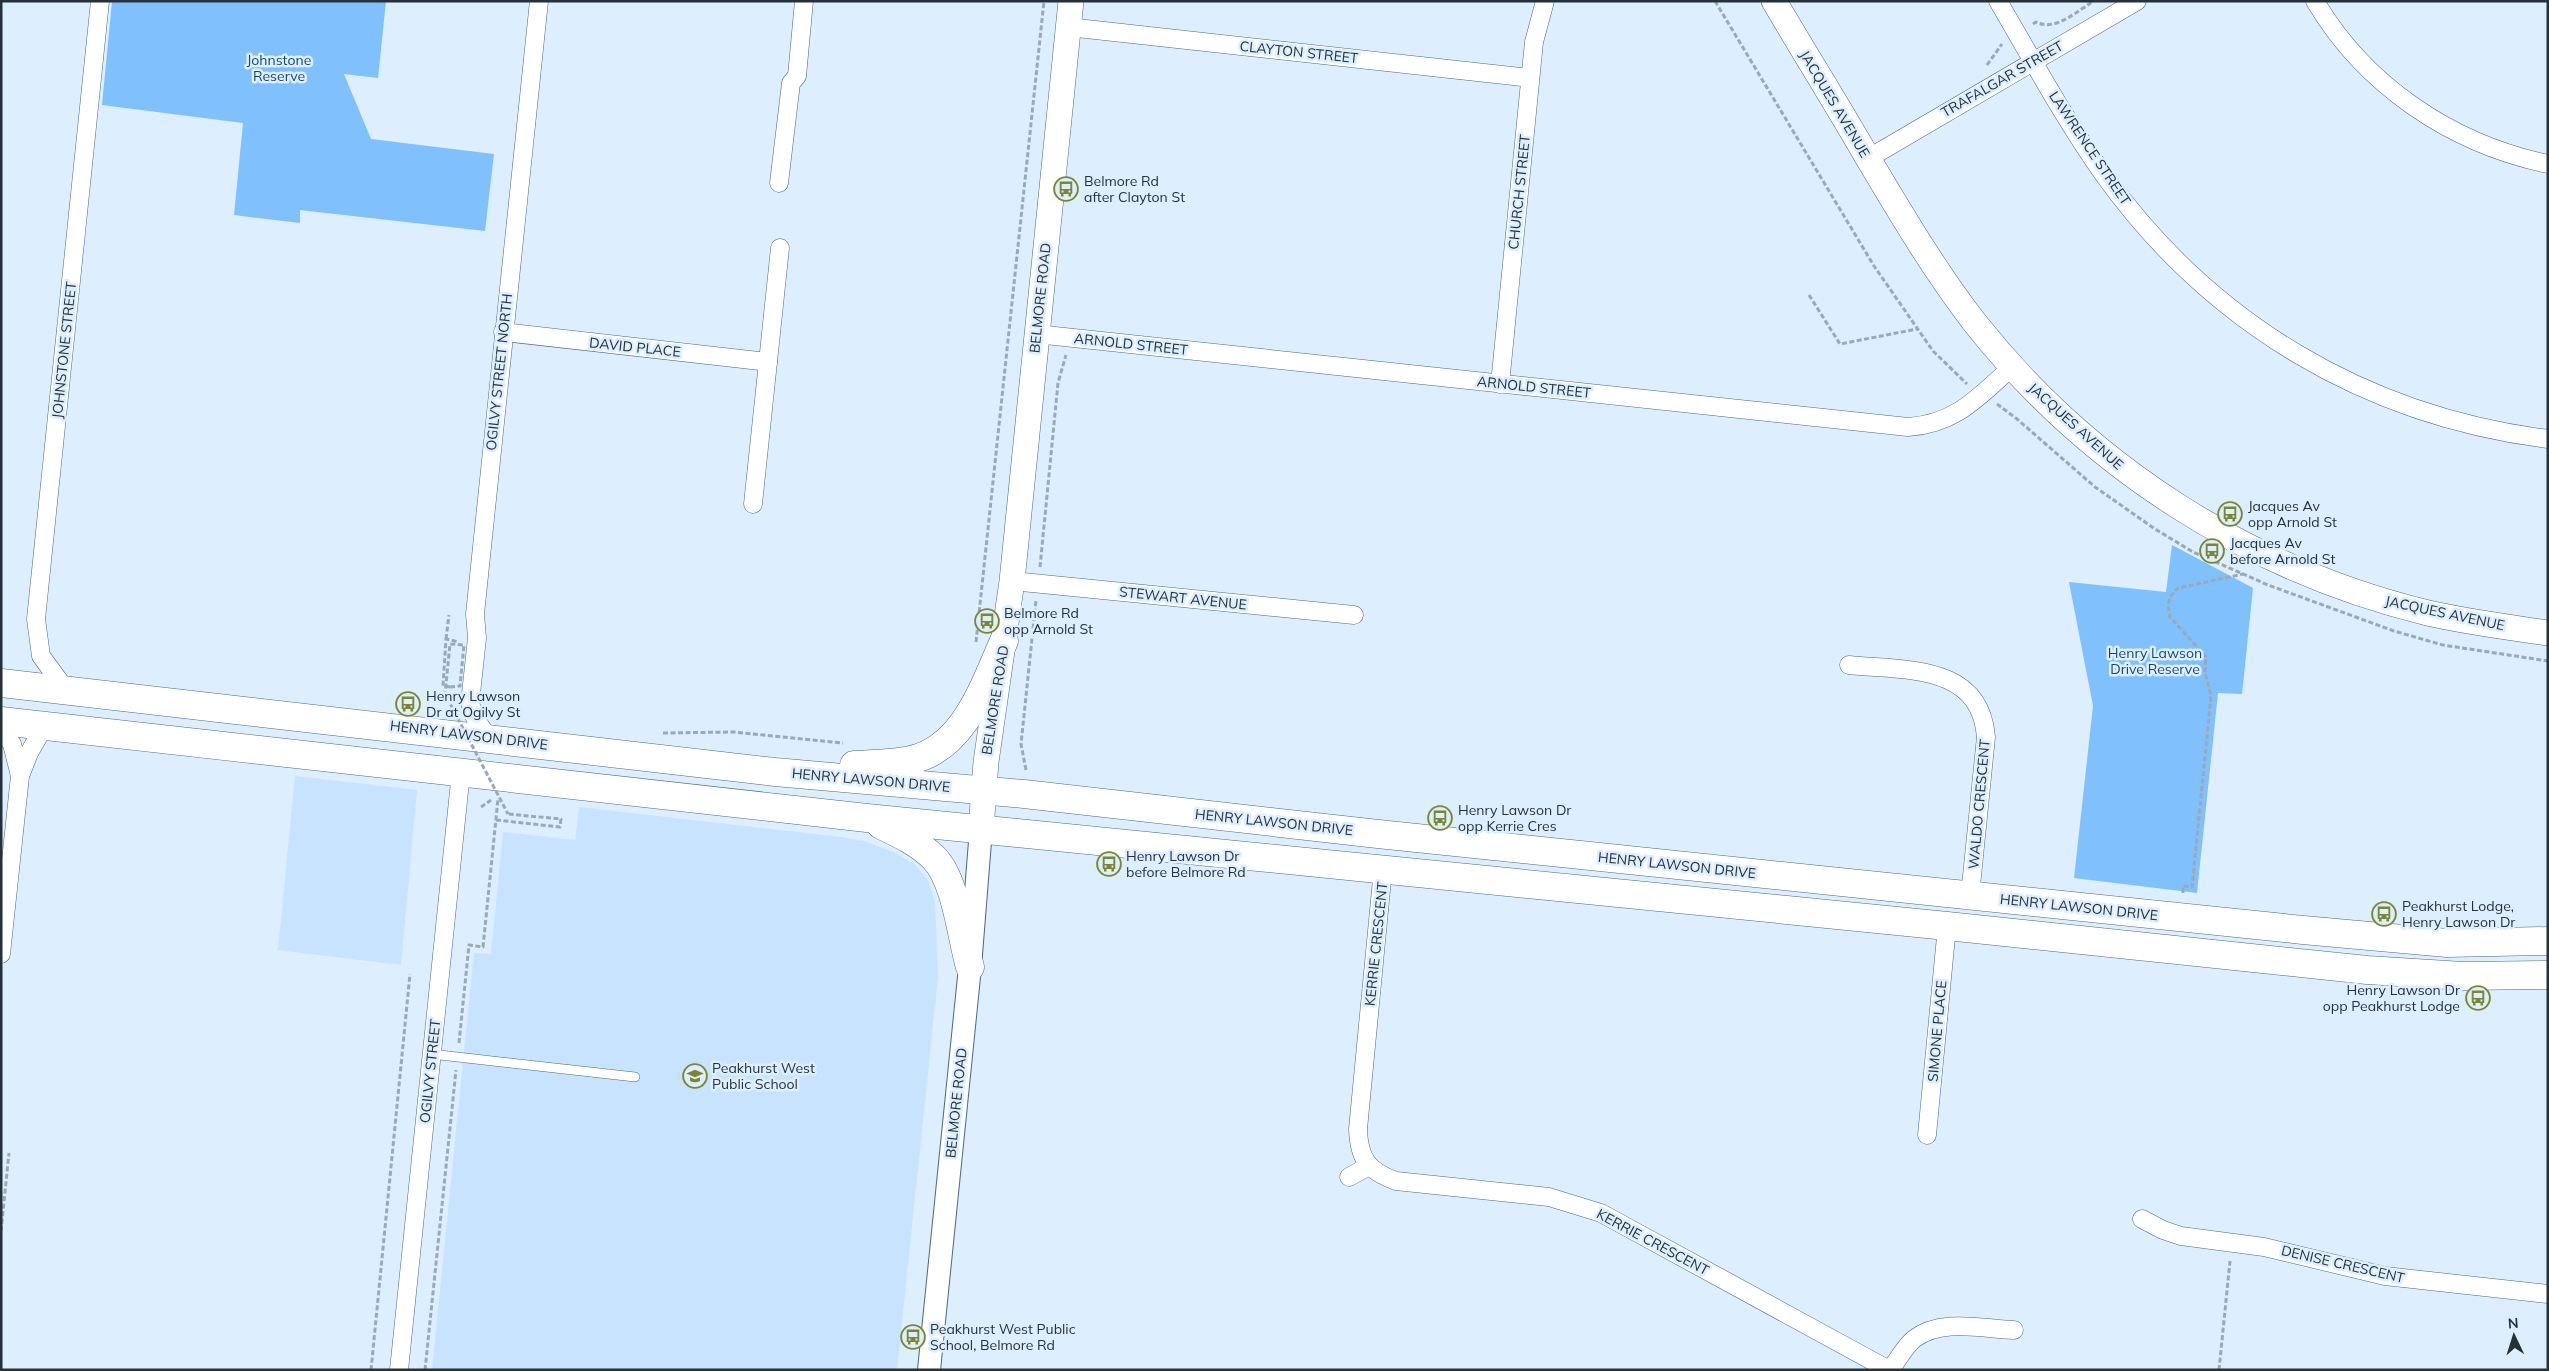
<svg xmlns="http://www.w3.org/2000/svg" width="2549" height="1371" font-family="Mulish,sans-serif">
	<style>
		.built { fill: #c8e3fd }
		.green { fill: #80c0fc }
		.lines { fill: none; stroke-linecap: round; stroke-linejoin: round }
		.service-casing { stroke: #4e677e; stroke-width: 10 }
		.minor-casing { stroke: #4e677e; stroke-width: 19 }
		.tertiary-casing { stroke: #4e677e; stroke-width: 24 }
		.secondary-casing { stroke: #4e677e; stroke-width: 26 }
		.primary-casing { stroke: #4e677e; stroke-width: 29 }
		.path { stroke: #9ba9b7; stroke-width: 3; stroke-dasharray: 5 2.5; stroke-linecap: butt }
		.service { stroke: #fff; stroke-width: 9 }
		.minor { stroke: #fff; stroke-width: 18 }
		.tertiary { stroke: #fff; stroke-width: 22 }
		.secondary { stroke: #fff; stroke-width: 25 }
		.primary { stroke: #fff; stroke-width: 28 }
		.path-bridge { stroke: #9ba9b7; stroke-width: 3; stroke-dasharray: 5 2.5; stroke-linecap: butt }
		.labels { text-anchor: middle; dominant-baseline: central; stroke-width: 5; stroke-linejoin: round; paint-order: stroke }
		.street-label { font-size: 14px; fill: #26303b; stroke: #ddeefe }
		.park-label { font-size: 14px; fill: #164770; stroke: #ddeefe }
		.poi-label { font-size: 14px; fill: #26303b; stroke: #ddeefe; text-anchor: start }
	</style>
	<rect width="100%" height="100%" fill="#ddeefe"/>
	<g class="built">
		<polygon points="295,776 417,790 401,965 278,950"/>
		<polygon points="579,807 841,837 867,842 893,852 914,864 928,880 935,902 938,977 897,1370 432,1370 474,953 491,954 503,832 575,840"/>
	</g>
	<g class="green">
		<polygon points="112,1 386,1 378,78 344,74 371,139 494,154 485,231 300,210 300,223 234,215 243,123 102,105"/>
		<polygon points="2172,545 2253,588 2242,694 2218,693 2197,893 2074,878 2093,706 2069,582 2166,592"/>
	</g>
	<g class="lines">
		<g class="service-casing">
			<polyline id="service" points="431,1054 635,1077"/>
		</g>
		<g class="minor-casing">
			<g id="minor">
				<path d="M 1998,1 C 2032,59 2065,120 2104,175 C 2211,324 2366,416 2548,439"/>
				<path d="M 2315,1 C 2365,86 2452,144 2548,164"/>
				<polyline points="1068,27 1530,78"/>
				<polyline points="1869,158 2137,1"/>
				<polyline points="779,183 791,83 797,76 804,1"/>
				<polyline points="503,332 768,362"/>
				<path d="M 1036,334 L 1908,427 C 1956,424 1978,397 2012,367"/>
				<polyline points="1500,384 1534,42 1545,1"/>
				<polyline points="753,504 780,248"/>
				<polyline points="1012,581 1354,615"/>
				<path d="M 1849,665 C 1905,671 1980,663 1986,737 L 1970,896"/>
				<polyline points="66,690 41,656 36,619 100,1"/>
				<polyline points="1,729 12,744 20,776"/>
				<polyline points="488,737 475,718 470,703 477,638 475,614 539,1"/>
				<path d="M 1383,869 L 1358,1129 C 1359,1159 1368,1171 1396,1181 L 1549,1197 L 1601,1213 L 1889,1370"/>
				<polyline points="1,954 20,776 29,753 45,725"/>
				<polyline points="1927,1135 1947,926"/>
				<polyline points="1349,1177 1369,1166"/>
				<polyline points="2142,1219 2163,1230 2181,1236 2264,1247 2385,1276 2548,1294"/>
				<polyline points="399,1370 461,772"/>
				<path d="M 1890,1370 C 1898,1360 1905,1346 1914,1339 C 1941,1318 1983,1329 2014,1330"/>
			</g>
		</g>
		<g class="tertiary-casing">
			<polyline id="tertiary" points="929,1370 970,967 981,829"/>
		</g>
		<g class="secondary-casing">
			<g id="secondary">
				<path d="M 1774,1 C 1804,52 1836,103 1866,155 C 1900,212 1934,270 1975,323 C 2089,467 2250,570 2428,613 C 2467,622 2508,627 2548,633"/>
				<polyline points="981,829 986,762 1012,581 1071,1"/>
			</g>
		</g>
		<g class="primary-casing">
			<g id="primary">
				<polyline points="1,683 775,772 1024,794 1378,834 2303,930 2447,943 2548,941"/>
				<polyline points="1,721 867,818 1947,926 2367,970 2463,976 2548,975"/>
				<path d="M 854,765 C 873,764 893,764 911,760 C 965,748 984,685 1004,641"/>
				<path d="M 881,825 C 900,834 919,843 934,858 C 956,880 961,936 970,967"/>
			</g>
		</g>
		<g class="path">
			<polyline points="1715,1 1874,266 1933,351 1967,384"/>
			<path d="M 2033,24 L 2036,22 C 2055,32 2077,11 2094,1"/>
			<polyline points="1987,65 2002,44"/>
			<polyline points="1809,295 1840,344 1917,329"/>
			<polyline points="1997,404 2017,419 2095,487 2155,529 2193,552 2268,585 2394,631 2443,645 2548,661"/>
			<polyline points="1040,567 1058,383 1066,355"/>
			<polyline points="446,639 449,615"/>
			<polyline points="976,642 1044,1"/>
			<polyline points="450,687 443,686 446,639 459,642"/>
			<polyline points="663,733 734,732 843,743"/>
			<polyline points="1026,770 1021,744 1036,600"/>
			<polyline points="481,807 491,800"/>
			<polyline points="496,820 560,827 561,819 508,814"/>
			<polyline points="2183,893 2183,886 2192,887 2211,696 2205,672 2206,657 2170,617 2168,605 2170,597 2178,588 2243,574"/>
			<polyline points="459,1043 469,945 483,947 498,799"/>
			<polyline points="1,1231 9,1153"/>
			<polyline points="371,1370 410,974"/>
			<polyline points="425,1370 456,1070"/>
			<polyline points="2219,1370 2230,1261"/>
		</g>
		<use href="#service" class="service"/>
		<use href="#minor" class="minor"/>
		<use href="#tertiary" class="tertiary"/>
		<use href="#secondary" class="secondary"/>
		<use href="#primary" class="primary"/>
		<polyline class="path-bridge" points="450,687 460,686 464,645 450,644 445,694 508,814"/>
	</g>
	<defs>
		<g id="bus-ring" transform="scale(1.25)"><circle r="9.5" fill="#ddeefe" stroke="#7b8532" stroke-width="1.5"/><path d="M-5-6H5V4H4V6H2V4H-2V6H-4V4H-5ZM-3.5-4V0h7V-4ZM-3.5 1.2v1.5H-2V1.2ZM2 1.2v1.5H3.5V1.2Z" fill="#7b8532"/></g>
		<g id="school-ring" transform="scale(1.25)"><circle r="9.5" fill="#ddeefe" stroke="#7b8532" stroke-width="1.5"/><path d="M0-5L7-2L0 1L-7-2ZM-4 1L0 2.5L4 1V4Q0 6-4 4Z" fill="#7b8532"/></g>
	</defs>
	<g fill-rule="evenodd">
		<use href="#bus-ring" x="1066" y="189"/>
		<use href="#bus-ring" x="2230" y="514"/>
		<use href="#bus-ring" x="2212" y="551"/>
		<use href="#bus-ring" x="987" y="621"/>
		<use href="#bus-ring" x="408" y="704"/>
		<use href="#bus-ring" x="1440" y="818"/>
		<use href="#bus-ring" x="1109" y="864"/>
		<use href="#bus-ring" x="2384" y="914"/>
		<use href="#bus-ring" x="2478" y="998"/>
		<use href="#school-ring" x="695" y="1076"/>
		<use href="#bus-ring" x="913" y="1337"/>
	</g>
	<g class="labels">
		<g class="street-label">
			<text transform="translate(1299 52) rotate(6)">CLAYTON STREET</text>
			<text transform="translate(2002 79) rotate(-30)">TRAFALGAR STREET</text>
			<text transform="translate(1835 104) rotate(59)">JACQUES AVENUE</text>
			<text transform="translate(2090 148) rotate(56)">LAWRENCE STREET</text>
			<text transform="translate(1519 192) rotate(-84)">CHURCH STREET</text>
			<text transform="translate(1040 298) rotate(-84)">BELMORE ROAD</text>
			<text transform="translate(1131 344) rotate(6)">ARNOLD STREET</text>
			<text transform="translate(635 347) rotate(6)">DAVID PLACE</text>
			<text transform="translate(64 350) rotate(-84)">JOHNSTONE STREET</text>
			<text transform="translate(499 372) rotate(-84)">OGILVY STREET NORTH</text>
			<text transform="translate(1534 387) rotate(6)">ARNOLD STREET</text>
			<text transform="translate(2076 426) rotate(42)">JACQUES AVENUE</text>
			<text transform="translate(1183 598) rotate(6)">STEWART AVENUE</text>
			<text transform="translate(2445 613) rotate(12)">JACQUES AVENUE</text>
			<text transform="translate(995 700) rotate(-81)">BELMORE ROAD</text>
			<text transform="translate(469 735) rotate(7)">HENRY LAWSON DRIVE</text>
			<text transform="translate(871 780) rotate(5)">HENRY LAWSON DRIVE</text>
			<text transform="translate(1979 804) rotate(-85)">WALDO CRESCENT</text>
			<text transform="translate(1274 822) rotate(6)">HENRY LAWSON DRIVE</text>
			<text transform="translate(1677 865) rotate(6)">HENRY LAWSON DRIVE</text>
			<text transform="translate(2079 907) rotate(6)">HENRY LAWSON DRIVE</text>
			<text transform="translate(1376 944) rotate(-84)">KERRIE CRESCENT</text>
			<text transform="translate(1937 1031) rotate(-85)">SIMONE PLACE</text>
			<text transform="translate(430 1071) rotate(-84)">OGILVY STREET</text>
			<text transform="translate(956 1103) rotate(-84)">BELMORE ROAD</text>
			<text transform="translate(1653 1242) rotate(28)">KERRIE CRESCENT</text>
			<text transform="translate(2343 1264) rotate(13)">DENISE CRESCENT</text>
		</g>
		<g class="park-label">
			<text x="279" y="60">Johnstone<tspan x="279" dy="16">Reserve</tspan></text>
			<text x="2155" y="653">Henry Lawson<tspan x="2155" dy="16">Drive Reserve</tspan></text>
		</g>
		<g class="poi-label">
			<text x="1084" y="181">Belmore Rd<tspan x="1084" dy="16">after Clayton St</tspan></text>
			<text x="2248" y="506">Jacques Av<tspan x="2248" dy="16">opp Arnold St</tspan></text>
			<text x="2230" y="543">Jacques Av<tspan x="2230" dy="16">before Arnold St</tspan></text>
			<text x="1004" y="613">Belmore Rd<tspan x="1004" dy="16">opp Arnold St</tspan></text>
			<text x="426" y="696">Henry Lawson<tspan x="426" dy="16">Dr at Ogilvy St</tspan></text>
			<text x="1458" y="810">Henry Lawson Dr<tspan x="1458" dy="16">opp Kerrie Cres</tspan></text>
			<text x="1126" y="856">Henry Lawson Dr<tspan x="1126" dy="16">before Belmore Rd</tspan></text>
			<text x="2402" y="906">Peakhurst Lodge,<tspan x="2402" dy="16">Henry Lawson Dr</tspan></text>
			<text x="2460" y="990" text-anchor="end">Henry Lawson Dr<tspan x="2460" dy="16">opp Peakhurst Lodge</tspan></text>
			<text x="712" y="1068">Peakhurst West<tspan x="712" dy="16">Public School</tspan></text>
			<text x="930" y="1329">Peakhurst West Public<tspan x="930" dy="16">School, Belmore Rd</tspan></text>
		</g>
	</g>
	<rect width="2549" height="1371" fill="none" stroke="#26303b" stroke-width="5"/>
	<g transform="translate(2514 1336) rotate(356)" stroke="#ddeefe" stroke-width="4" paint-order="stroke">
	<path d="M0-4L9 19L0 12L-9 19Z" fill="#26303b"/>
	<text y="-8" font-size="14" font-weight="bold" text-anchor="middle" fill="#26303b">N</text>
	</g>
</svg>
